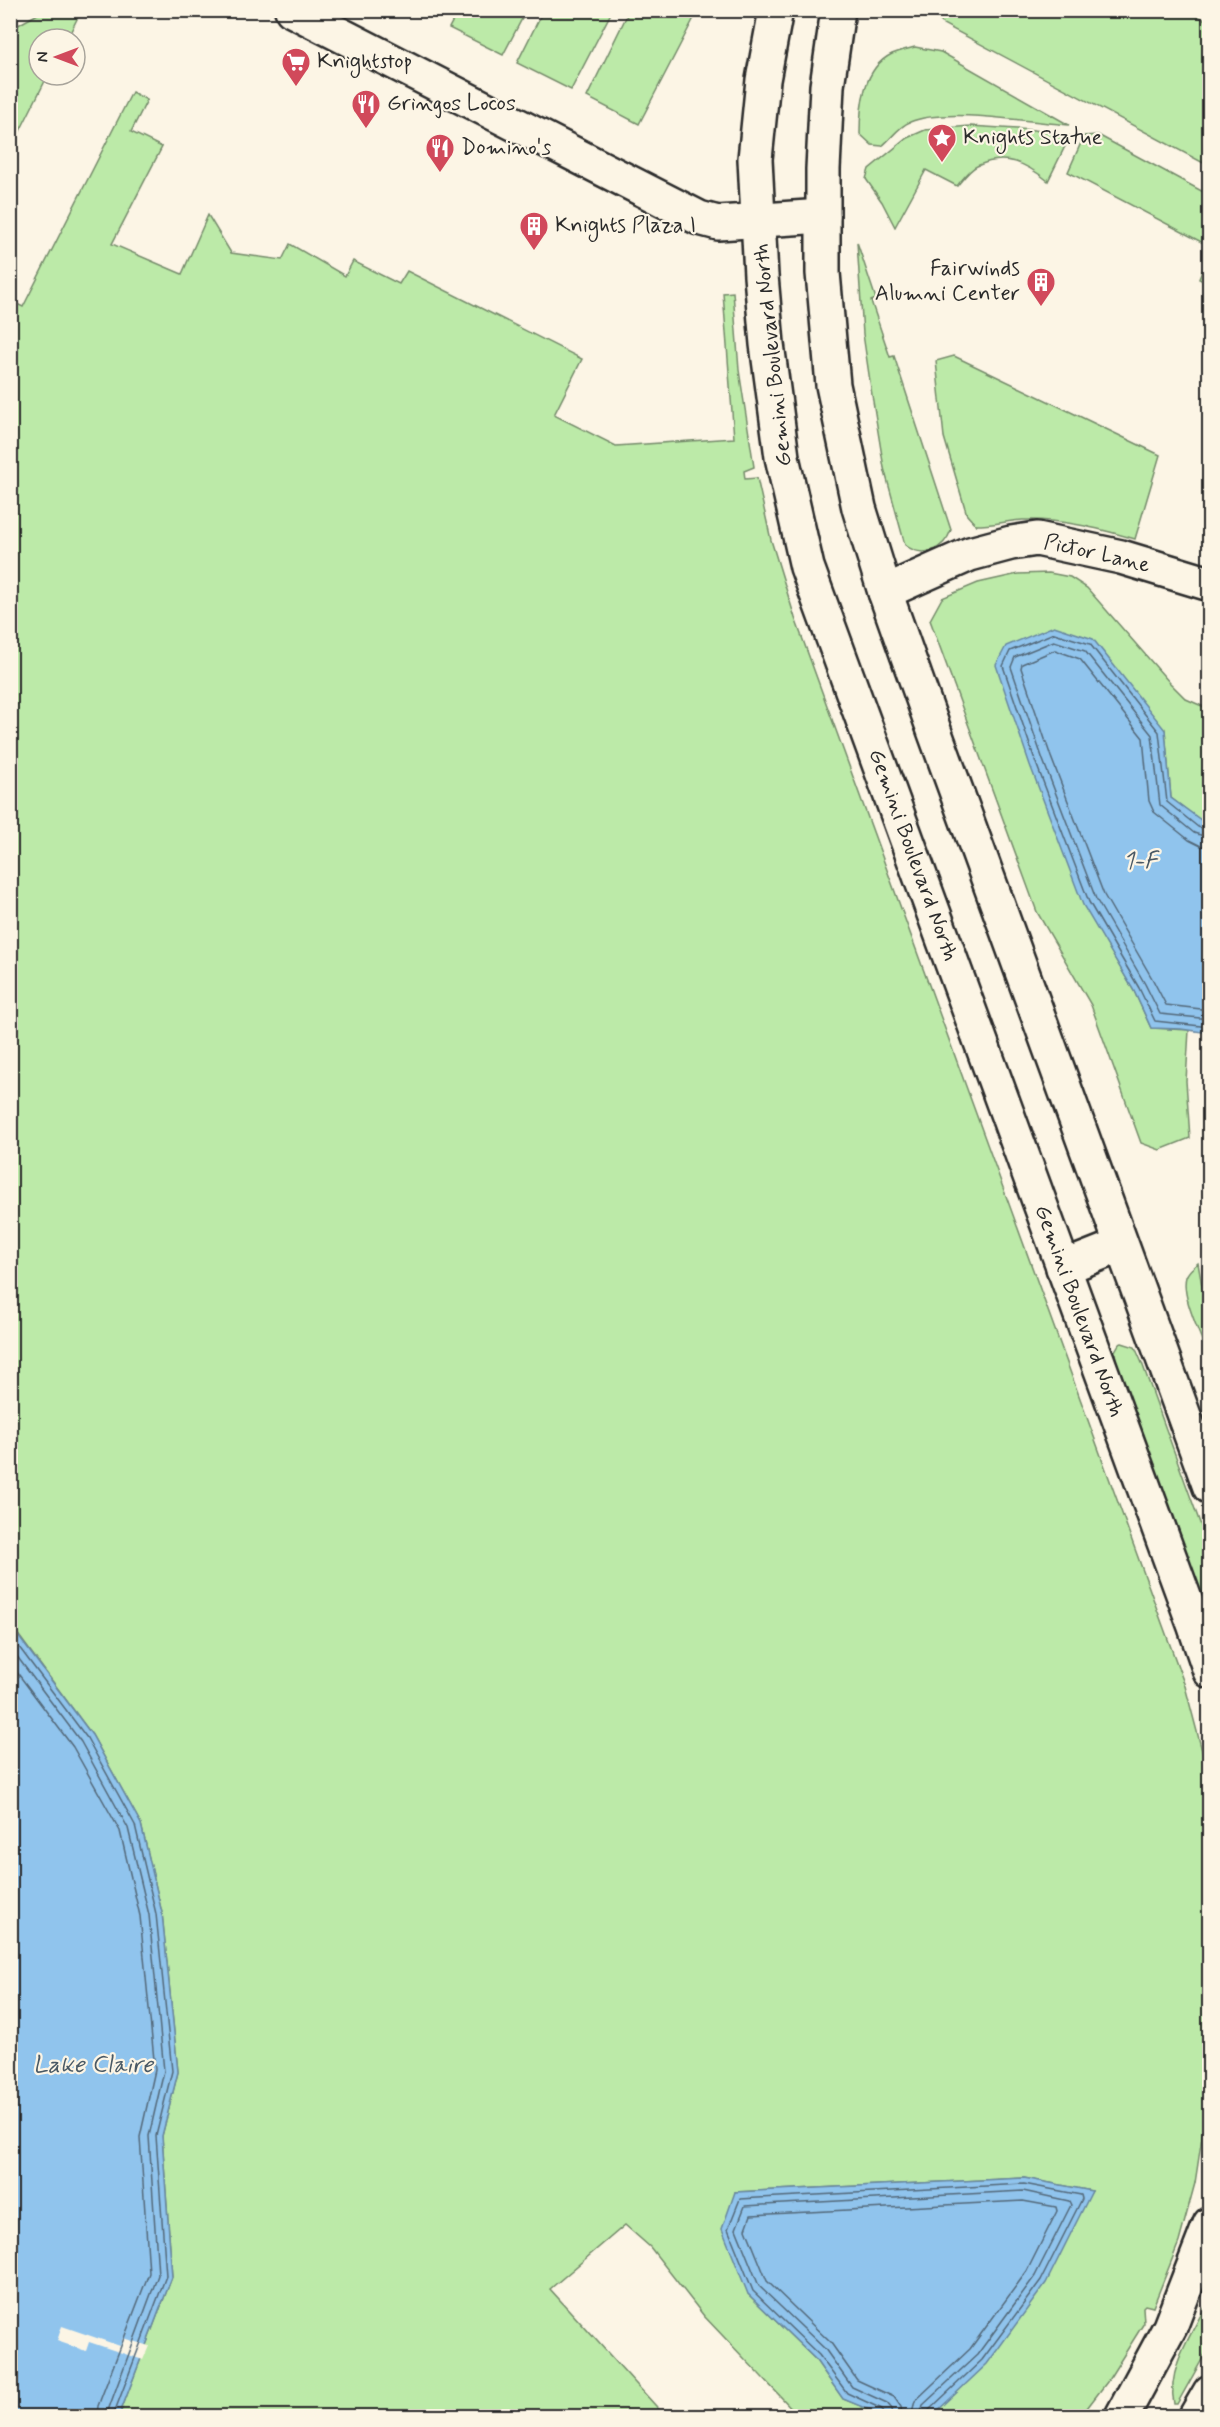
<svg xmlns="http://www.w3.org/2000/svg" width="1220" height="2427" font-family="Mynerve,sans-serif">
	<style>
		.green { fill: #bceaa8; stroke: #748a6a; stroke-width: 1.5; fill-rule: evenodd }
		.water { fill: #90c4ed; stroke: #68879f; stroke-width: 1.5 }
		.pier { fill: #fcf5e5 }
		.lines { fill: none; stroke-linecap: round; stroke-linejoin: round }
		.shore { stroke: #536879; stroke-width: 1.5 }
		.street-casing { stroke: #2b2b2b; stroke-width: 38 }
		.street { stroke: #fcf5e5; stroke-width: 33 }
		.labels { text-anchor: middle; dominant-baseline: central; stroke-width: 4.5; stroke-linejoin: round; paint-order: stroke }
		.poi-label { font-size: 22px; fill: #2b2b2b; stroke: #fcf5e5; text-anchor: start }
		.street-label { font-size: 22px; fill: #2b2b2b; stroke: #fcf5e5 }
		.water-label { font-size: 24px; font-style: italic; fill: #495965; stroke: #fcf5e5 }
	</style>
	<rect width="100%" height="100%" fill="#fcf5e5"/>
	<filter id="ink" filterUnits="userSpaceOnUse"><feTurbulence type="fractalNoise" baseFrequency=".0167" numOctaves="2"/><feDisplacementMap in="SourceGraphic" scale="12" xChannelSelector="R" yChannelSelector="G"/><feConvolveMatrix kernelMatrix="1 2 1 2 8 2 1 2 1" color-interpolation-filters="sRGB"/></filter>
	<g filter="url(#ink)">
		<g class="green">
			<polygon points="1186,10 1209,22 1209,166 943,24 931,11"/>
			<polygon points="43,11 81,11 67,39 39,39 39,75 48,75 11,149 11,29"/>
			<polygon points="458,11 526,11 503,55 449,28"/>
			<polygon points="543,11 612,11 571,90 517,63"/>
			<polygon points="629,11 676,11 694,18 639,124 587,97"/>
			<path d="M 915,47 L 941,52 L 1069,125 C 1030,122 944,107 910,122 C 899,126 891,139 882,146 L 872,145 L 860,134 C 860,106 863,68 892,54 C 900,51 908,49 915,47 Z"/>
			<path d="M 132,92 L 147,100 L 131,132 L 162,147 L 112,244 L 182,274 L 208,215 L 231,253 L 282,260 L 290,244 L 345,276 L 353,261 L 399,284 L 407,271 L 582,359 L 554,415 L 616,446 L 734,438 L 723,293 L 733,292 L 739,370 L 754,467 L 744,471 L 745,479 L 757,478 L 771,540 L 795,618 L 1185,1686 L 1210,1781 L 1210,2057 L 1207,2104 L 1195,2183 L 1179,2242 L 1153,2307 L 1145,2305 L 1143,2307 L 1144,2323 L 1107,2382 L 1081,2416 L 799,2416 L 704,2316 L 650,2247 L 625,2225 L 550,2289 L 665,2416 L 119,2416 L 172,2277 L 162,2136 L 178,2072 L 162,1913 L 141,1824 L 92,1735 L 11,1625 L 11,301 L 23,307 ZM 1024,2178 L 1092,2191 L 934,2414 L 883,2415 L 843,2399 L 815,2359 L 748,2294 L 735,2192 Z"/>
			<path d="M 970,126 L 1034,130 L 1070,136 L 1048,181 C 1027,164 1005,152 977,166 C 970,169 962,180 957,186 L 926,170 L 895,227 L 882,202 L 866,179 L 869,169 L 907,138 L 925,130 Z"/>
			<polygon points="1098,135 1209,195 1209,246 1068,172 1084,136"/>
			<path d="M 857,242 L 876,299 L 871,301 L 890,357 L 894,356 L 951,530 C 944,550 923,559 905,545 L 884,468 L 872,395 L 863,334 Z"/>
			<polygon points="1209,254 1209,284 1199,279"/>
			<path d="M 954,356 L 1160,455 L 1135,539 C 1097,528 1062,519 1023,520 C 1007,521 992,525 976,525 L 967,515 L 944,437 L 936,361 Z"/>
			<polygon points="1049,573 1070,577 1087,588 1170,683 1186,699 1209,709 1209,740 1202,822 1171,798 1165,730 1084,905 1134,991 1151,1028 1189,1030 1186,1081 1190,1138 1160,1150 1141,1143 1091,1005 1037,912 930,620 942,598 978,583 1018,574"/>
			<path d="M 1198,1263 L 1209,1325 L 1209,1352 L 1204,1346 C 1198,1329 1181,1294 1186,1277 C 1188,1271 1193,1267 1198,1263 Z"/>
			<polygon points="1122,1343 1135,1347 1142,1363 1209,1548 1209,1615 1116,1362 1115,1351 1119,1344"/>
			<path d="M 1209,2299 L 1209,2347 L 1177,2404 L 1174,2404 C 1166,2368 1194,2331 1209,2299 Z"/>
		</g>
		<g class="water">
			<polygon points="1054,626 1093,639 1165,730 1171,798 1209,826 1209,1033 1181,1029 1151,1028 1134,991 1083,905 1030,765 996,665 1006,646"/>
			<polygon points="10,1625 92,1735 141,1824 162,1913 178,2072 162,2136 172,2277 119,2416 11,2416"/>
			<polygon points="1024,2178 1092,2191 1046,2283 987,2364 934,2414 882,2415 843,2399 815,2359 748,2294 722,2229 735,2192"/>
		</g>
		<polygon class="pier" points="62,2326 120,2346 123,2338 149,2346 143,2360 89,2342 86,2351 57,2341"/>
		<g class="lines">
			<g class="shore">
				<polyline points="1210,831 1198,827 1167,802 1159,732 1090,644 1054,633 1010,651 1003,666 1036,763 1089,902 1139,988 1155,1021 1210,1027"/>
				<polyline points="1210,838 1194,833 1160,805 1152,735 1085,651 1054,641 1015,657 1011,667 1043,760 1096,899 1145,984 1160,1014 1210,1019"/>
				<polyline points="1210,847 1201,846 1189,840 1154,812 1149,801 1143,738 1080,659 1055,650 1022,664 1021,668 1051,757 1104,895 1153,980 1166,1005 1210,1010"/>
				<polyline points="10,1635 87,1738 135,1825 156,1914 172,2071 156,2136 166,2276 113,2416"/>
				<polyline points="10,1647 81,1742 128,1828 149,1915 164,2071 149,2136 158,2275 106,2416"/>
				<polyline points="10,1663 73,1747 120,1831 140,1916 155,2070 140,2137 149,2273 98,2406 97,2416"/>
				<polyline points="885,2416 882,2409 847,2393 819,2355 753,2291 728,2229 740,2199 1024,2184 1081,2195 1082,2199 1041,2280 982,2360 929,2410 927,2416"/>
				<polyline points="893,2416 892,2409 887,2403 852,2387 825,2349 759,2286 736,2229 745,2206 1023,2191 1069,2201 1071,2205 1035,2276 977,2355 923,2405 920,2416"/>
				<polyline points="902,2416 901,2407 894,2397 857,2380 831,2343 767,2281 746,2229 751,2215 1023,2201 1056,2207 1057,2211 1027,2271 970,2349 915,2401 911,2416"/>
			</g>
			<g class="street-casing">
				<g id="street">
					<polyline points="292,10 699,218 718,223 823,216"/>
					<polyline points="776,10 763,80 755,159 761,276 767,344 782,457 807,567 1194,1624 1210,1671"/>
					<polyline points="838,10 827,86 823,169 823,273 833,385 859,508 885,592 935,733 1210,1487"/>
					<polyline points="885,592 970,554 1011,543 1037,539 1121,557 1210,584"/>
					<polyline points="1063,1268 1121,1245"/>
					<polyline points="1122,2416 1170,2327 1210,2224"/>
					<polyline points="1196,2416 1210,2392"/>
				</g>
			</g>
			<use href="#street" class="street"/>
		</g>
	</g>
	<defs>
		<g id="supermarket-pin" transform="scale(1.5)"><path d="M0 17L-7.5 6A9.5 9.5 0 1 1 7.5 6Z" fill="#d1495b" stroke="#fcf5e5"/><path d="M-6-5.5h2.5l.6 2H6L4.5 2H-2.5L-4.4-4H-6ZM-1.5 3.2a1.3 1.3 0 1 0 .1 0ZM3 3.2a1.3 1.3 0 1 0 .1 0Z" fill="#fff"/></g>
		<g id="restaurant-pin" transform="scale(1.5)"><path d="M0 17L-7.5 6A9.5 9.5 0 1 1 7.5 6Z" fill="#d1495b" stroke="#fcf5e5"/><path d="M-5-6h1v4h1v-4h1v4h1v-4h1v5L-1.5 .5V6h-2V.5L-5-1ZM5-6V6H3V1.5H1.5Q1.5-4 5-6Z" fill="#fff"/></g>
		<g id="sight-pin" transform="scale(1.5)"><path d="M0 17L-7.5 6A9.5 9.5 0 1 1 7.5 6Z" fill="#d1495b" stroke="#fcf5e5"/><path d="M0-6L1.8-2.2L6-1.7L2.9 1.2L3.7 5.4L0 3.3L-3.7 5.4L-2.9 1.2L-6-1.7L-1.8-2.2Z" fill="#fff"/></g>
		<g id="building-pin" transform="scale(1.5)"><path d="M0 17L-7.5 6A9.5 9.5 0 1 1 7.5 6Z" fill="#d1495b" stroke="#fcf5e5"/><path d="M-4-6H4V6H1V3H-1V6H-4ZM-2.5-4.3h1.7v1.8h-1.7ZM.8-4.3h1.7v1.8H.8ZM-2.5-1h1.7V.8h-1.7ZM.8-1h1.7V.8H.8Z" fill="#fff"/></g>
	</defs>
	<g fill-rule="evenodd">
		<use href="#supermarket-pin" x="296" y="62"/>
		<use href="#restaurant-pin" x="366" y="104"/>
		<use href="#sight-pin" x="942" y="138"/>
		<use href="#restaurant-pin" x="440" y="148"/>
		<use href="#building-pin" x="534" y="226"/>
		<use href="#building-pin" x="1041" y="282"/>
	</g>
	<g class="labels">
		<g class="poi-label">
			<text x="317" y="62">Knightstop</text>
			<text x="387" y="104">Gringos Locos</text>
			<text x="963" y="138">Knights Statue</text>
			<text x="461" y="148">Domino's</text>
			<text x="555" y="226">Knights Plaza I</text>
			<text x="1020" y="269" text-anchor="end">Fairwinds<tspan x="1020" dy="25">Alumni Center</tspan></text>
		</g>
		<g class="street-label">
			<text transform="translate(773 355) rotate(-96)">Gemini Boulevard North</text>
			<text transform="translate(1097 554) rotate(13)">Pictor Lane</text>
			<text transform="translate(913 855) rotate(70)">Gemini Boulevard North</text>
			<text transform="translate(1079 1311) rotate(70)">Gemini Boulevard North</text>
		</g>
		<g class="water-label">
			<text x="1140" y="861">1-F</text>
			<text x="93" y="2065">Lake Claire</text>
		</g>
	</g>
	<rect width="1220" height="2427" fill="none" stroke="#fcf5e5" stroke-width="36"/>
	<rect x="18" y="18" width="1184" height="2391" fill="none" stroke="#2b2b2b" stroke-width="2" filter="url(#ink)"/>
	<g transform="translate(57 57) rotate(270)"><circle r="28" fill="#fcf5e5" stroke="#a8a49b" stroke-width="1.5"/>
	<path d="M0-4.5L10 22L0 15L-10 22Z" fill="#d1495b"/>
	<text y="-9" font-size="16" font-weight="bold" text-anchor="middle" fill="#2b2b2b">N</text>
	</g>
</svg>
